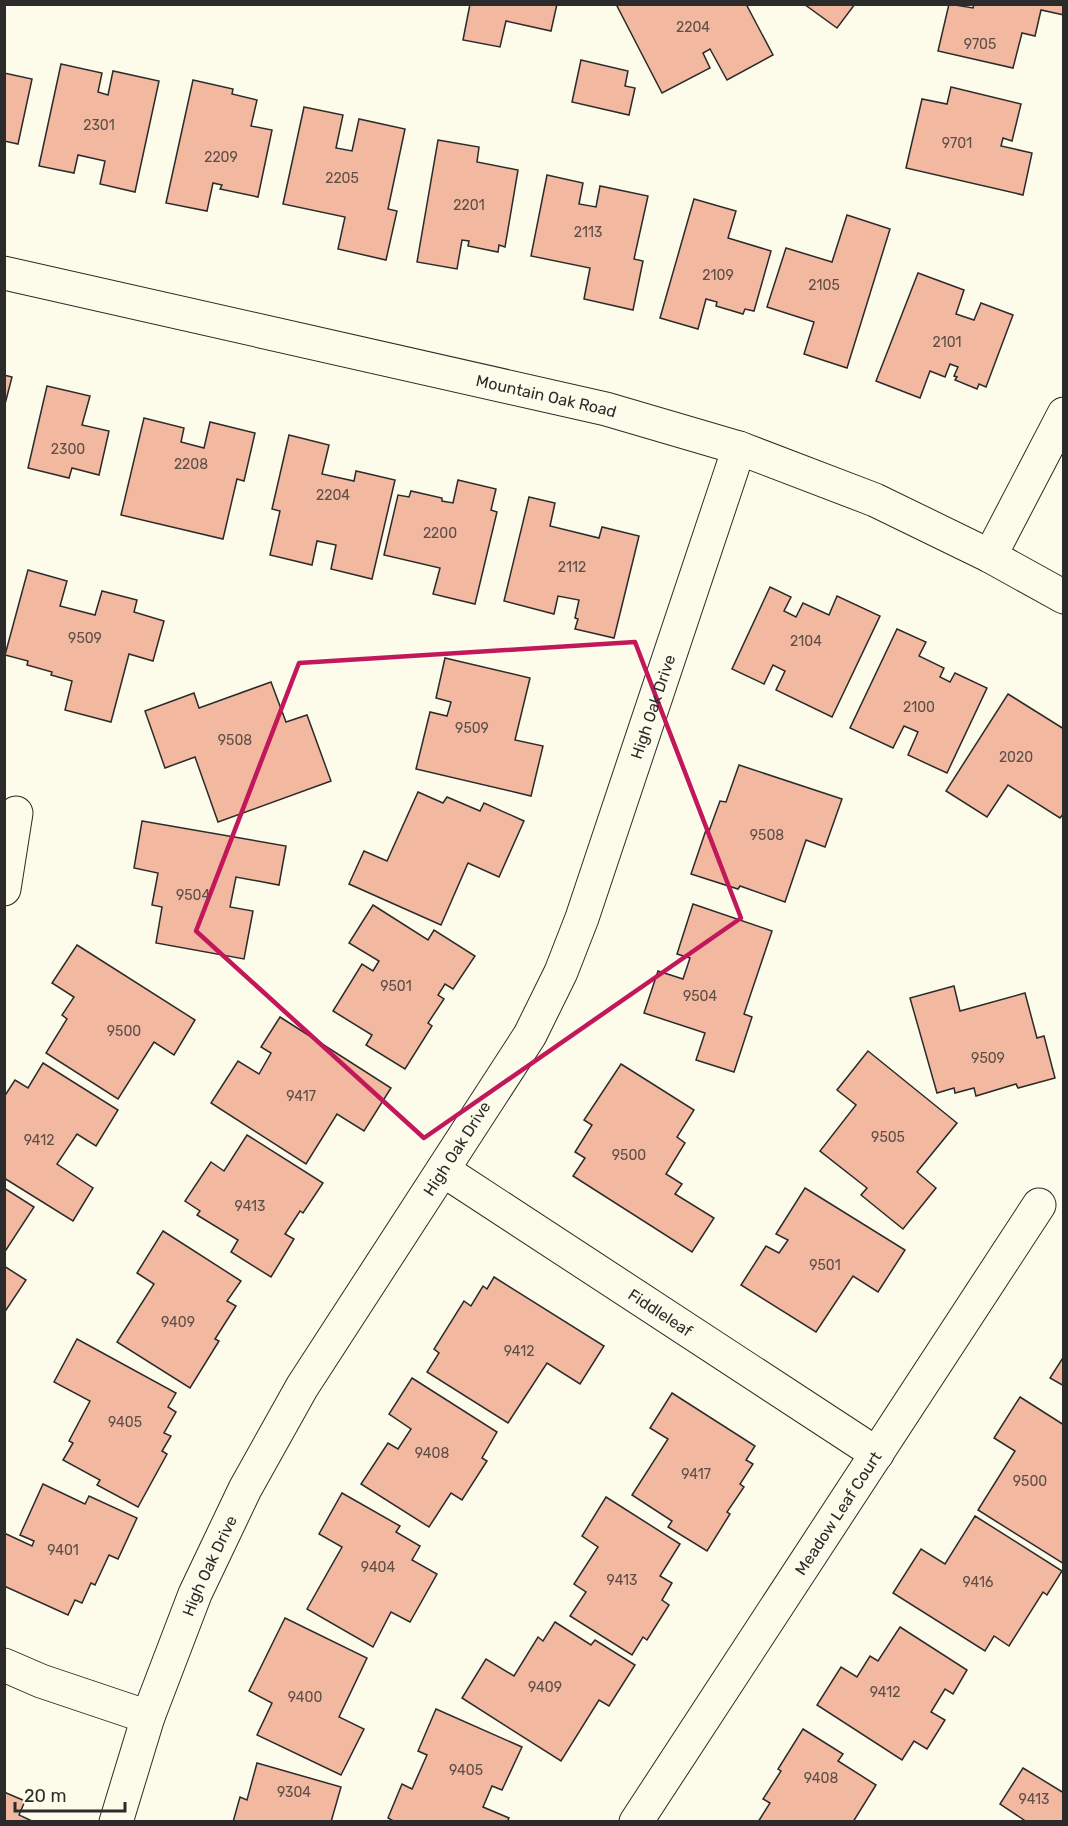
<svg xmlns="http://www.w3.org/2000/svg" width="1068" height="1826" font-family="Rubik,sans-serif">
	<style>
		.building { fill: #f2b8a0; stroke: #2b2b2b; stroke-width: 1.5 }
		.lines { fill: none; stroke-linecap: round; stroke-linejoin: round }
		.minor-casing { stroke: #2b2b2b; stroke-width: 35 }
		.minor { stroke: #fdfbea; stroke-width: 33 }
		.marked { fill: none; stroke: #c2185b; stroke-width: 4.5; stroke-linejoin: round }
		.labels { text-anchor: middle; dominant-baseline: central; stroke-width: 4.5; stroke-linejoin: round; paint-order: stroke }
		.number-label { font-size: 14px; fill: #5d4e48 }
		.street-label { font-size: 16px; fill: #2b2b2b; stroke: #fdfbea }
	</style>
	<rect width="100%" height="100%" fill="#fdfbea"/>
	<g class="building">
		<polygon points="470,4 557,4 551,31 506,21 500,47 463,40"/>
		<polygon points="616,4 746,4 773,55 727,80 710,49 703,53 710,68 662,93"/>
		<polygon points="804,4 855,4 837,28"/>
		<polygon points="949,4 973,8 974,4 1064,4 1064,15 1041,10 1035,36 1022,33 1013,68 938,51"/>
		<polygon points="581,60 628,71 625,86 635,88 629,115 572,102"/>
		<polygon points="61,64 102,73 98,92 108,95 113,71 159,81 135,192 100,184 105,161 78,155 74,173 39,166"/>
		<polygon points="4,73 32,79 18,144 4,141"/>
		<polygon points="193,80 233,89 232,94 257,100 251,126 272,130 258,197 220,189 222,185 213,183 207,211 166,203"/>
		<polygon points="951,87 1021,104 1012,141 1003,138 1001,146 1032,153 1023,195 906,168 922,99 947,104"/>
		<polygon points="304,107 343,115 336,148 352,151 359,119 405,129 388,209 397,211 386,260 338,249 345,217 283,204"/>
		<polygon points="438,140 479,147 477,162 518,170 505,247 499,245 498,252 468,246 469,241 462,240 457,269 417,262"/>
		<polygon points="547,175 583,183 579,204 596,207 600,186 648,196 634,259 643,261 633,310 584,299 590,268 531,256"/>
		<polygon points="694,199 736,211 728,238 771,251 754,311 745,309 743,314 716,306 717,302 706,299 698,329 660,318"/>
		<polygon points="847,215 890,229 847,368 804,354 814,322 767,307 786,248 832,262"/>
		<polygon points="918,273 964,290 956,314 974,320 981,303 1013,315 986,387 979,384 977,389 955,380 957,377 954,376 958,367 950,364 945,377 930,371 920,398 876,381"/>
		<polygon points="4,375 12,377 4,408"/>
		<polygon points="47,386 90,396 82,425 109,431 99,475 72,468 69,478 28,468"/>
		<polygon points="144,418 184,428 181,442 204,448 210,422 255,433 244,481 237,479 223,539 121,515"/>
		<polygon points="289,435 329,445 322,474 354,481 356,471 395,480 372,579 331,569 336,545 317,541 312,565 270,555 280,511 272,509"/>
		<polygon points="458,480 496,489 491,510 497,512 475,604 433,594 440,568 384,555 398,495 409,497 411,491 442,498 442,501 453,503"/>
		<polygon points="529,497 555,503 550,526 599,538 602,527 639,536 614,638 575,629 578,619 575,618 579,600 558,596 554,614 504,601"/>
		<polygon points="28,570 67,581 60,606 95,615 102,591 137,600 134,612 164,621 153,661 129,654 111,722 65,710 72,681 51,675 52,672 27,665 28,661 5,655"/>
		<polygon points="770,587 791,597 784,611 796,617 803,603 829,615 837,596 880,616 832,717 776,690 785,671 773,665 764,684 732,669"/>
		<polygon points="897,629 926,642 919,656 944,668 940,677 950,682 955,673 987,688 947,773 908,755 918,732 904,726 893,748 850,728"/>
		<polygon points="445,658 530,678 515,740 543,746 531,796 416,769 430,712 447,716 451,702 436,698"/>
		<polygon points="271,682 286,722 307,715 331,781 218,822 195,757 165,768 145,711 194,693 199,708"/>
		<polygon points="1008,694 1064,729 1064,813 1060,818 1008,785 987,817 946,791"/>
		<polygon points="739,765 842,799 825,847 806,840 785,902 740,886 738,889 691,874 706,830 709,831 720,801 726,802"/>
		<polygon points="418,792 443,803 447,797 480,811 484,803 524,821 499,877 468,863 441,925 349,884 364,851 387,861"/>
		<polygon points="142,821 286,846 279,885 236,877 230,907 253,911 244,959 156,943 162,907 152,905 158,873 134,868"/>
		<polygon points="693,904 772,931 744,1014 752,1017 734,1072 696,1060 705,1033 644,1013 658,971 683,979 690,958 677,954"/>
		<polygon points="373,905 428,940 434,930 475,956 453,989 445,984 438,995 444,999 428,1023 432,1026 405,1069 366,1045 372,1035 333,1011 362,964 373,971 379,961 349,943"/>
		<polygon points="77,945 195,1020 174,1055 154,1042 118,1099 46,1053 67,1019 62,1015 74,997 52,983"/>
		<polygon points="954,986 960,1011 1025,993 1037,1038 1044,1036 1055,1078 1018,1088 1016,1084 976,1096 974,1088 955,1093 954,1088 937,1093 910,998"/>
		<polygon points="280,1017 391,1088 364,1131 337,1114 306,1164 211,1103 238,1061 259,1074 271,1053 261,1047"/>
		<polygon points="868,1051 957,1123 917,1172 936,1188 903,1229 861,1195 867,1188 820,1151 856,1105 837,1090"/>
		<polygon points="43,1063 118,1110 96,1146 77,1134 57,1164 93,1188 73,1221 4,1178 4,1097 15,1080 28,1088"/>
		<polygon points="621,1064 694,1110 677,1137 685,1143 666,1174 682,1184 675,1194 714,1218 692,1252 573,1176 585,1158 575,1152 592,1125 584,1120"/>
		<polygon points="247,1135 323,1183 303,1213 300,1211 285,1234 294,1239 271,1277 231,1252 238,1240 197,1215 200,1211 185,1201 211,1162 224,1171"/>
		<polygon points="4,1188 34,1207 4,1253"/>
		<polygon points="805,1188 905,1250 878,1292 853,1276 816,1332 741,1285 766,1246 779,1253 788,1240 776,1234"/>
		<polygon points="163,1231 241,1281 227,1301 236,1306 215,1339 219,1341 190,1388 117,1342 154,1284 137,1273"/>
		<polygon points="4,1266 26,1280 4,1313"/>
		<polygon points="494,1277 604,1346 580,1384 547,1363 508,1423 427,1372 439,1353 434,1349 464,1301 471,1306 483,1286 487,1289"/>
		<polygon points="77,1339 176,1393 168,1407 176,1412 164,1433 171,1436 162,1451 167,1454 138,1507 97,1485 100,1480 63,1460 73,1443 69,1441 90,1401 54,1382"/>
		<polygon points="1064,1356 1064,1386 1050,1378"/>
		<polygon points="412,1378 497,1432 482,1458 487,1461 462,1500 451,1493 429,1527 361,1484 388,1443 398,1449 411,1429 389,1414"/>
		<polygon points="672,1393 755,1446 746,1460 753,1464 740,1484 744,1487 727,1512 730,1514 707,1551 668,1527 672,1521 632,1495 668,1439 650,1428"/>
		<polygon points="1020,1397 1064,1425 1064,1564 978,1510 1015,1451 994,1438"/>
		<polygon points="43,1484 85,1504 89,1496 137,1518 118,1559 109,1555 95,1585 91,1583 82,1603 75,1600 68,1615 4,1586 4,1533 32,1546 34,1541 20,1535"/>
		<polygon points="342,1493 400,1526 396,1532 420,1546 412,1560 437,1574 410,1622 391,1612 373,1647 307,1609 342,1547 319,1534"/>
		<polygon points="606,1497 680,1544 660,1576 672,1583 662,1600 669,1605 647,1640 643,1637 632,1655 570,1616 586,1592 574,1584 598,1547 582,1536"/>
		<polygon points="975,1516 1062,1571 1047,1595 1043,1592 1009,1646 994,1636 985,1651 893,1593 921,1549 945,1564"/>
		<polygon points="285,1618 367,1658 339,1717 364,1729 341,1775 257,1735 272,1703 249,1691"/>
		<polygon points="555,1622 591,1645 595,1640 635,1665 609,1706 599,1700 561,1761 462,1698 486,1659 514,1676 538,1637 543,1641"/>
		<polygon points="900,1627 967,1670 953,1694 945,1689 931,1712 945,1720 927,1749 914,1741 902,1760 817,1705 841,1667 857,1677 870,1656 878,1661"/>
		<polygon points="436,1709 522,1747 502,1790 492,1786 483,1807 509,1818 507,1822 395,1822 388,1818 402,1784 412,1789 427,1755 418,1751"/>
		<polygon points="803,1729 843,1754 838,1761 876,1785 853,1822 758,1822 770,1803 763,1799 781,1771 778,1769"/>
		<polygon points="257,1763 341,1787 331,1822 233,1822 240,1797 247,1800"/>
		<polygon points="1023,1768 1064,1793 1064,1822 1027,1822 1000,1804"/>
		<polygon points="4,1792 25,1801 19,1815 34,1822 4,1822"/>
	</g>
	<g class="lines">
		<g class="minor-casing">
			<g id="minor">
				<path id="s1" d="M 4,273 L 606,409 L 739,448 L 875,500 L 990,556 L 1064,597"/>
				<polyline points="990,556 1064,414"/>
				<polyline points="4,889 16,813"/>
				<path id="s2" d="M 443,1170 L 877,1454"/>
				<polyline points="4,1665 41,1681 148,1717"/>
				<path id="s3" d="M 116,1822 L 148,1717 L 195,1594 L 245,1489 L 302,1387 L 530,1035 L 561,972 L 582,918 L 739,448"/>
				<path id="s4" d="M 636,1822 L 1039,1205"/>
			</g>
		</g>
		<use href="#minor" class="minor"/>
	</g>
	<path class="marked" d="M 635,642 L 741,918 L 424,1138 L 196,931 L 299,663 Z"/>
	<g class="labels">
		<g class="number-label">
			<text x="693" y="27">2204</text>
			<text x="980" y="44">9705</text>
			<text x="99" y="125">2301</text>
			<text x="957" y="143">9701</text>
			<text x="221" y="157">2209</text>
			<text x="342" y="178">2205</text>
			<text x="469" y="205">2201</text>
			<text x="588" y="232">2113</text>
			<text x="718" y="275">2109</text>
			<text x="824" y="285">2105</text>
			<text x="947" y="342">2101</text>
			<text x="68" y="449">2300</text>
			<text x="191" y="464">2208</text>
			<text x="333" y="495">2204</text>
			<text x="440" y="533">2200</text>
			<text x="572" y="567">2112</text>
			<text x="85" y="638">9509</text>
			<text x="806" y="641">2104</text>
			<text x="919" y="707">2100</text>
			<text x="472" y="728">9509</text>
			<text x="235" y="740">9508</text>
			<text x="1016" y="757">2020</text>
			<text x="767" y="835">9508</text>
			<text x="193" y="895">9504</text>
			<text x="396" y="986">9501</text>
			<text x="700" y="996">9504</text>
			<text x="124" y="1031">9500</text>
			<text x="988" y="1058">9509</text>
			<text x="301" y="1096">9417</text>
			<text x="888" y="1137">9505</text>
			<text x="39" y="1140">9412</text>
			<text x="629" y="1155">9500</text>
			<text x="250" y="1206">9413</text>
			<text x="825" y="1265">9501</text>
			<text x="178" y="1322">9409</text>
			<text x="519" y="1351">9412</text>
			<text x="125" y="1422">9405</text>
			<text x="432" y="1453">9408</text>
			<text x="696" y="1474">9417</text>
			<text x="1030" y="1481">9500</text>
			<text x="63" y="1550">9401</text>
			<text x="378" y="1567">9404</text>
			<text x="622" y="1580">9413</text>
			<text x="978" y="1582">9416</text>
			<text x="545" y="1687">9409</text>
			<text x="885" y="1692">9412</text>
			<text x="305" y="1697">9400</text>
			<text x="466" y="1770">9405</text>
			<text x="821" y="1778">9408</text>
			<text x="294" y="1792">9304</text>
			<text x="1034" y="1799">9413</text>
		</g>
		<g class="street-label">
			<text stroke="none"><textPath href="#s1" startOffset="556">Mountain Oak Road</textPath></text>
			<text stroke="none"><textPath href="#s3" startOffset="1245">High Oak Drive</textPath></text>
			<text stroke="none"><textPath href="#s3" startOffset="759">High Oak Drive</textPath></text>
			<text stroke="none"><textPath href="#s2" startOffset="260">Fiddleleaf</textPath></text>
			<text stroke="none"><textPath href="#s4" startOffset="369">Meadow Leaf Court</textPath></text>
			<text stroke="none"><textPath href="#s3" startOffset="273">High Oak Drive</textPath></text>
		</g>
	</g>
	<rect width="1068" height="1826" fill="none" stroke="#2b2b2b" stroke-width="12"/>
	<path d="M15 1802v9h110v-9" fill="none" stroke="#2b2b2b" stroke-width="3"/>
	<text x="24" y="1802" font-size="18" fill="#2b2b2b" stroke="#fdfbea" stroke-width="4.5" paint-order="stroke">20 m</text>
</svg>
